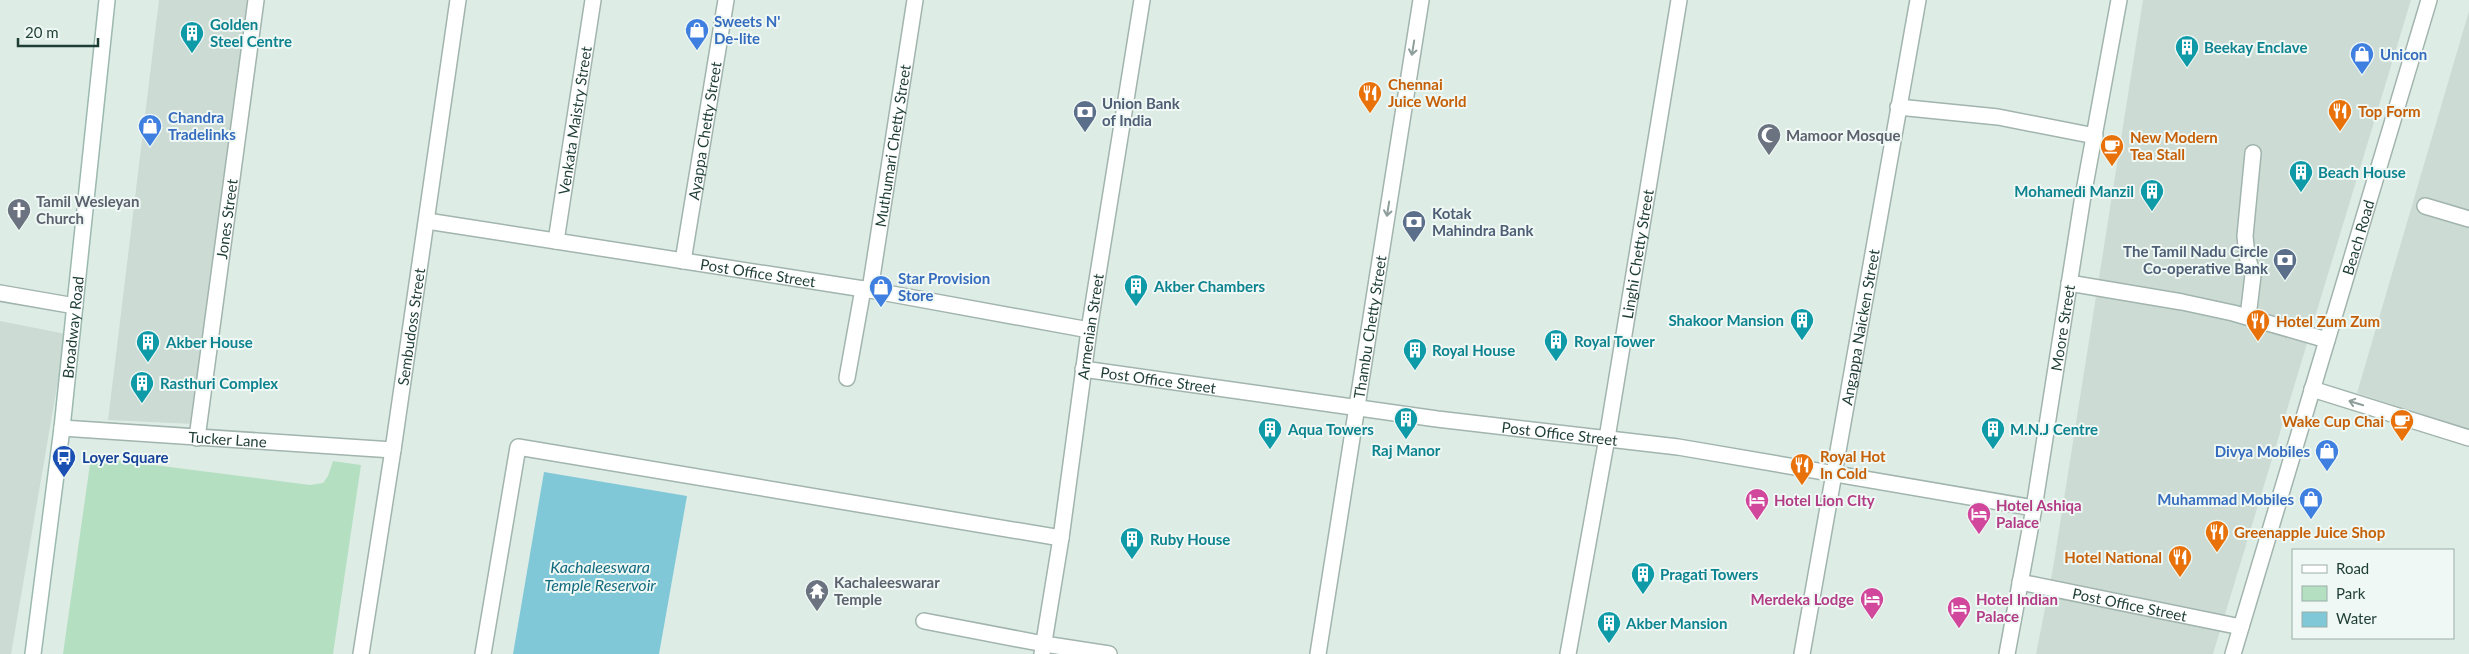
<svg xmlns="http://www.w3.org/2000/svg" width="2469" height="654" font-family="Lato,sans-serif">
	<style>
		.built { fill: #ccdcd5 }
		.green { fill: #b5dfc1 }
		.water { fill: #80c8d7 }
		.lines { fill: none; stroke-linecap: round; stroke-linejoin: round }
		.service-casing { stroke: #a1b4ad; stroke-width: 18 }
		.pedestrian-casing { stroke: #a1b4ad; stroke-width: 18 }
		.minor-casing { stroke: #a1b4ad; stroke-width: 18 }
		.secondary-casing { stroke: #9cb9af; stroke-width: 18 }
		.service { stroke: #fff; stroke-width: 15 }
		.pedestrian { stroke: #fff; stroke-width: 15 }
		.minor { stroke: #fff; stroke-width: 15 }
		.secondary { stroke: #fff; stroke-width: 15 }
		.oneway { stroke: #8e9e9a }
		.labels { text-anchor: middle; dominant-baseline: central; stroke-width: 4; stroke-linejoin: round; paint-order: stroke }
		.shop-label { font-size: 15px; font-weight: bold; fill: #366cbe; stroke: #eff8f4; text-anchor: start }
		.culture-label { font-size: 15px; font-weight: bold; fill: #0d838f; stroke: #eff8f4; text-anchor: start }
		.food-label { font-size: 15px; font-weight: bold; fill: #c56008; stroke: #eff8f4; text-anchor: start }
		.service-label { font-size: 15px; font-weight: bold; fill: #4e5e75; stroke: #eff8f4; text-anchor: start }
		.street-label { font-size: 15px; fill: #1e3d35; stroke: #eff8f4 }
		.worship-label { font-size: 15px; font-weight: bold; fill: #5b616d; stroke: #eff8f4; text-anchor: start }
		.transit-label { font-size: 15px; font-weight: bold; fill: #164399; stroke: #eff8f4; text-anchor: start }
		.hotel-label { font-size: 15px; font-weight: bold; fill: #b23c85; stroke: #eff8f4; text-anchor: start }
		.water-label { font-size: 16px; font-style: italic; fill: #126a7f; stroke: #eff8f4 }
	</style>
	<rect width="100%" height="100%" fill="#deece6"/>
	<g class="built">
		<polygon points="159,0 253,0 193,424 108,420"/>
		<polygon points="2143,0 2411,0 2213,654 2036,654 2053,568"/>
		<polygon points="2469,11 2469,429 2357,393"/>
		<polygon points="0,321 66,334 11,654 0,654"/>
	</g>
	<polygon class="green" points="91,457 310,485 323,483 328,476 333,461 361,465 333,654 63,654"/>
	<polygon class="water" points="544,472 687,496 659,654 513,654"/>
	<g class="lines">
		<g class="service-casing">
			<g id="service">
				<polyline points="1898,107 1998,117 2095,136"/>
				<polyline points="2425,206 2469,219"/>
				<polyline points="2069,283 2182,302 2233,313 2327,340"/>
				<polyline points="2248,317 2253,275 2247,256 2245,236 2253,153"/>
				<polyline points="924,621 1044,644"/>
			</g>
		</g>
		<g class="pedestrian-casing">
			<polyline id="pedestrian" points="847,378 863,289"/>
		</g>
		<g class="minor-casing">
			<g id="minor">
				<path id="s1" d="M 427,221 L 870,290 L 1089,330"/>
				<path id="s2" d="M 556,241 L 593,0"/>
				<path id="s3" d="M 683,261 L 726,0"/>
				<path id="s4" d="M 870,290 L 915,0"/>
				<polyline points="0,293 75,306"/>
				<path id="s5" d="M 1083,369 L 1437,419 L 1678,447 L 2034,508"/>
				<polyline points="2312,389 2469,438"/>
				<path id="s6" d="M 62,428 L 393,450"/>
				<path id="s7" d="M 197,438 L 256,0"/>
				<path id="s8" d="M 2020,582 L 2241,627"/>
				<polyline points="1044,644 1109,654"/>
				<path id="s9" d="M 361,654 L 393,450 L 458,0"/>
				<polyline points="483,654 518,447 1061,538"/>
				<path id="s10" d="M 1042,654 L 1061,538 L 1089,330 L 1142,0"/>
				<path id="s11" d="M 1318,654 L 1421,0"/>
				<path id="s12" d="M 1568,654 L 1607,438 L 1679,0"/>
				<path id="s13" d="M 1802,654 L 1918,0"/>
				<path id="s14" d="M 2007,654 L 2034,508 L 2082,202 L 2119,0"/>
				<path id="s15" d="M 2233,654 L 2429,0"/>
			</g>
		</g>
		<g class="secondary-casing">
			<g id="secondary">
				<path id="s16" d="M 33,654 L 62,428 L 107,0"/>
			</g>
		</g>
		<use href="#service" class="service"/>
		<use href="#pedestrian" class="pedestrian"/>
		<use href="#minor" class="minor"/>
		<use href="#secondary" class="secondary"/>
	</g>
	<defs><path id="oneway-shaft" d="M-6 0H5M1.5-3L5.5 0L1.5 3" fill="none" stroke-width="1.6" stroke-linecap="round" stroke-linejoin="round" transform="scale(1.25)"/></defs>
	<g class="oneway">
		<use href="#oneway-shaft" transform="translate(1413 48) rotate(99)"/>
		<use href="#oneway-shaft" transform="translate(1388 209) rotate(99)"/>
		<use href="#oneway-shaft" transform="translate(2356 403) rotate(-163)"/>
	</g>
	<defs>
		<g id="shop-pin" transform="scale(1.25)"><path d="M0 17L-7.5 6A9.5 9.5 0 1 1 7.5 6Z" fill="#3f7fe0" stroke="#eff8f4"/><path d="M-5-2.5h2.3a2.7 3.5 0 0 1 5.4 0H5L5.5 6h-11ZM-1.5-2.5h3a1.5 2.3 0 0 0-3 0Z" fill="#fff"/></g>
		<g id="building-pin" transform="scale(1.25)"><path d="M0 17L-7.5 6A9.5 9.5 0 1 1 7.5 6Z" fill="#0f9aa8" stroke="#eff8f4"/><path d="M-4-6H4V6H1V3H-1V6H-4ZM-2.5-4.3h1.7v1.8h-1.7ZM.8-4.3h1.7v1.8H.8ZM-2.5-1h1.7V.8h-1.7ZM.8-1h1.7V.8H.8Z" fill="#fff"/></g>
		<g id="restaurant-pin" transform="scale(1.25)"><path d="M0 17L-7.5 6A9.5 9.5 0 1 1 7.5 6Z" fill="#e8710a" stroke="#eff8f4"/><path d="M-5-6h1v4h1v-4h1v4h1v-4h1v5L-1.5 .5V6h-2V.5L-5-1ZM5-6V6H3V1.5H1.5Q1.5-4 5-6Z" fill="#fff"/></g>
		<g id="bank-pin" transform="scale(1.25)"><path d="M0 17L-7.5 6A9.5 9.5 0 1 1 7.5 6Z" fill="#5c6f8a" stroke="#eff8f4"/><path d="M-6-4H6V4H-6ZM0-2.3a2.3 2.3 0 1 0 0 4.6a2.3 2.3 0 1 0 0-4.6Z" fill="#fff"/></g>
		<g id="mosque-pin" transform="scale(1.25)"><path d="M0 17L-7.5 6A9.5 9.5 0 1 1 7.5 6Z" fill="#6b7280" stroke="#eff8f4"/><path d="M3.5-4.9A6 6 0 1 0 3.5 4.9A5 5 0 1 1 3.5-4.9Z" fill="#fff"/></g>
		<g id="cafe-pin" transform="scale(1.25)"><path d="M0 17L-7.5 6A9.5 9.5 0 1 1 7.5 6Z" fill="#e8710a" stroke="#eff8f4"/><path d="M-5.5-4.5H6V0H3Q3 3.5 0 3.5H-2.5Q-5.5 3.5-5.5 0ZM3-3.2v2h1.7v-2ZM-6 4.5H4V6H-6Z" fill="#fff"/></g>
		<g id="church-pin" transform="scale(1.25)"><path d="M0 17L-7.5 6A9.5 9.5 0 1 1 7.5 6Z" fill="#6b7280" stroke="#eff8f4"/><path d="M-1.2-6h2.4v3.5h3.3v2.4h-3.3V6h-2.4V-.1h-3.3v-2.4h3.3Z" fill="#fff"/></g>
		<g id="bus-pin" transform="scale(1.25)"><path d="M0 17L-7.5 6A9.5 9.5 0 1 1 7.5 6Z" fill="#1a4fb4" stroke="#eff8f4"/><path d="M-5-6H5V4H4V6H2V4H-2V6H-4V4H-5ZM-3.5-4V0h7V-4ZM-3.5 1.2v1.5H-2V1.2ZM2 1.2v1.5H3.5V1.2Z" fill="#fff"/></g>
		<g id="hotel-pin" transform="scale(1.25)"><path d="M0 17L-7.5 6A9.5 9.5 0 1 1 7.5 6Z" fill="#d1479c" stroke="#eff8f4"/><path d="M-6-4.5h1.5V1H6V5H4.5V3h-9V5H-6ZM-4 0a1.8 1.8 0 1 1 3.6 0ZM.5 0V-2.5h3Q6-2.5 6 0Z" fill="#fff"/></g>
		<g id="temple-pin" transform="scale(1.25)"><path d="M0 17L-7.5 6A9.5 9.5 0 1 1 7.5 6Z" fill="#6b7280" stroke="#eff8f4"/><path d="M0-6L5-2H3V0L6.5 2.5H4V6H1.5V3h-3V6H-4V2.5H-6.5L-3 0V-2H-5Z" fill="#fff"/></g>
	</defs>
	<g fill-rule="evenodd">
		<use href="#shop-pin" x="697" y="30"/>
		<use href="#building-pin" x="192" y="33"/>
		<use href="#building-pin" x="2187" y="47"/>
		<use href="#shop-pin" x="2362" y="54"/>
		<use href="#restaurant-pin" x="1370" y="93"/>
		<use href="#restaurant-pin" x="2340" y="111"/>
		<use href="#bank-pin" x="1085" y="112"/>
		<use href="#shop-pin" x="150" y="126"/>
		<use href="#mosque-pin" x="1769" y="135"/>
		<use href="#cafe-pin" x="2112" y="146"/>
		<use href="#building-pin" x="2301" y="172"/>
		<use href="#building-pin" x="2152" y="191"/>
		<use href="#church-pin" x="19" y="210"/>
		<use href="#bank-pin" x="1414" y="222"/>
		<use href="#bank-pin" x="2285" y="260"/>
		<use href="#building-pin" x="1136" y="286"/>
		<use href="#shop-pin" x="881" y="287"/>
		<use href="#building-pin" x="1802" y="320"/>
		<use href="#restaurant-pin" x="2258" y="321"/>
		<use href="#building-pin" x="1556" y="341"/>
		<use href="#building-pin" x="148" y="342"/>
		<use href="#building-pin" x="1415" y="350"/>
		<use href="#building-pin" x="142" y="383"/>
		<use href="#building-pin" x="1406" y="419"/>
		<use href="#cafe-pin" x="2402" y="421"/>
		<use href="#building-pin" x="1270" y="429"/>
		<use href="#building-pin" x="1993" y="429"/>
		<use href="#shop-pin" x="2327" y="451"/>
		<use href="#bus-pin" x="64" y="457"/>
		<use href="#restaurant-pin" x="1802" y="465"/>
		<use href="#shop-pin" x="2311" y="499"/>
		<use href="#hotel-pin" x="1757" y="500"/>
		<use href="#hotel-pin" x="1979" y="514"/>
		<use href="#restaurant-pin" x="2217" y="532"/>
		<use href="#building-pin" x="1132" y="539"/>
		<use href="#restaurant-pin" x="2180" y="557"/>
		<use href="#building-pin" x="1643" y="574"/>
		<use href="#temple-pin" x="817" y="591"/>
		<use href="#hotel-pin" x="1872" y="599"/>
		<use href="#hotel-pin" x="1959" y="608"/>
		<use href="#building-pin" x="1609" y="623"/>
	</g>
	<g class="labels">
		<g class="shop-label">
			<text x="714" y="21">Sweets N'<tspan x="714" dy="17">De-lite</tspan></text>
			<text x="2380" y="54">Unicon</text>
			<text x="168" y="117">Chandra<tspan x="168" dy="17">Tradelinks</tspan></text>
			<text x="898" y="278">Star Provision<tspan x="898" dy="17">Store</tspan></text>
			<text x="2310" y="451" text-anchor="end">Divya Mobiles</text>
			<text x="2294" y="499" text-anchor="end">Muhammad Mobiles</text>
		</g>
		<g class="culture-label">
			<text x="210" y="24">Golden<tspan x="210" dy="17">Steel Centre</tspan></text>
			<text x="2204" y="47">Beekay Enclave</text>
			<text x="2318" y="172">Beach House</text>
			<text x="2134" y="191" text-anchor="end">Mohamedi Manzil</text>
			<text x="1154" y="286">Akber Chambers</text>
			<text x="1784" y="320" text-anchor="end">Shakoor Mansion</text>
			<text x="1574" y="341">Royal Tower</text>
			<text x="166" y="342">Akber House</text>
			<text x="1432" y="350">Royal House</text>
			<text x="160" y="383">Rasthuri Complex</text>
			<text x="1288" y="429">Aqua Towers</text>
			<text x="2010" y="429">M.N.J Centre</text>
			<text x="1406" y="450" text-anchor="middle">Raj Manor</text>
			<text x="1150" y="539">Ruby House</text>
			<text x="1660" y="574">Pragati Towers</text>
			<text x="1626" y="623">Akber Mansion</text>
		</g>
		<g class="food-label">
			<text x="1388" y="84">Chennai<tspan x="1388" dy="17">Juice World</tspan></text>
			<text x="2358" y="111">Top Form</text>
			<text x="2130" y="137">New Modern<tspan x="2130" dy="17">Tea Stall</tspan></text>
			<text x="2276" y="321">Hotel Zum Zum</text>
			<text x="2384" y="421" text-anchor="end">Wake Cup Chai</text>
			<text x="1820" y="456">Royal Hot<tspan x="1820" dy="17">In Cold</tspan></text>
			<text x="2234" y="532">Greenapple Juice Shop</text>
			<text x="2162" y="557" text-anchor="end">Hotel National</text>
		</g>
		<g class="service-label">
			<text x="1102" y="103">Union Bank<tspan x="1102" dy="17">of India</tspan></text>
			<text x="1432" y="213">Kotak<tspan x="1432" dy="17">Mahindra Bank</tspan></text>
			<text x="2268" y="251" text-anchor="end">The Tamil Nadu Circle<tspan x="2268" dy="17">Co-operative Bank</tspan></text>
		</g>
		<g class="street-label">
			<text stroke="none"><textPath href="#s2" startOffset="122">Venkata Maistry Street</textPath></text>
			<text stroke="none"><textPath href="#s3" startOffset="132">Ayappa Chetty Street</textPath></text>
			<text stroke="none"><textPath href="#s4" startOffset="146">Muthumari Chetty Street</textPath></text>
			<text stroke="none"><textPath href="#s7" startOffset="221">Jones Street</textPath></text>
			<text stroke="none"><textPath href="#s15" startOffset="435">Beach Road</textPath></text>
			<text stroke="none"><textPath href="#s12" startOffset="406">Linghi Chetty Street</textPath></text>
			<text stroke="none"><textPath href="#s1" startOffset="335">Post Office Street</textPath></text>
			<text stroke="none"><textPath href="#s16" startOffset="329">Broadway Road</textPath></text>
			<text stroke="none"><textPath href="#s9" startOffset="331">Sembudoss Street</textPath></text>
			<text stroke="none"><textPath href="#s10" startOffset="331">Armenian Street</textPath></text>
			<text stroke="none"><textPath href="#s11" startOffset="331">Thambu Chetty Street</textPath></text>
			<text stroke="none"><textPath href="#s13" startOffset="332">Angappa Naicken Street</textPath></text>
			<text stroke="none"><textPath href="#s14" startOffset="331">Moore Street</textPath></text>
			<text stroke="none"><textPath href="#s5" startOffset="76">Post Office Street</textPath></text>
			<text stroke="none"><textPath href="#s5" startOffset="481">Post Office Street</textPath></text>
			<text stroke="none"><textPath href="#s6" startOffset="166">Tucker Lane</textPath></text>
			<text stroke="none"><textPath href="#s8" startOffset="112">Post Office Street</textPath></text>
		</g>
		<g class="worship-label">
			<text x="1786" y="135">Mamoor Mosque</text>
			<text x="36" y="201">Tamil Wesleyan<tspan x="36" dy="17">Church</tspan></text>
			<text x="834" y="582">Kachaleeswarar<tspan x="834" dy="17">Temple</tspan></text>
		</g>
		<g class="transit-label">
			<text x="82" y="457">Loyer Square</text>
		</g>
		<g class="hotel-label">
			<text x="1774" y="500">Hotel Lion CIty</text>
			<text x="1996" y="505">Hotel Ashiqa<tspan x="1996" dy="17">Palace</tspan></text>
			<text x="1854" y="599" text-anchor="end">Merdeka Lodge</text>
			<text x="1976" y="599">Hotel Indian<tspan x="1976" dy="17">Palace</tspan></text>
		</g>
		<g class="water-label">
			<text x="600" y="566">Kachaleeswara<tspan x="600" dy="18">Temple Reservoir</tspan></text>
		</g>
	</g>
	<rect x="2292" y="549" width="162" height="90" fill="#eff8f4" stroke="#9bada8"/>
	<rect x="2302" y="565" width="25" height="8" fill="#ffffff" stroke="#9bada8"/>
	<text x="2336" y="574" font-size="15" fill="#1e3d35">Road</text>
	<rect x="2302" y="586" width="25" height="15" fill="#b5dfc1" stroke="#9bada8"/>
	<text x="2336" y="599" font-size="15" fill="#1e3d35">Park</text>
	<rect x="2302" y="612" width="25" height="15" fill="#80c8d7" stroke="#9bada8"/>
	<text x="2336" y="624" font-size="15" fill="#1e3d35">Water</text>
	<path d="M18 38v8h80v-8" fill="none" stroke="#1e3d35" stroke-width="2.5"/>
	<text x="25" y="38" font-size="15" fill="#1e3d35" stroke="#eff8f4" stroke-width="4" paint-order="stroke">20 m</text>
</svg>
